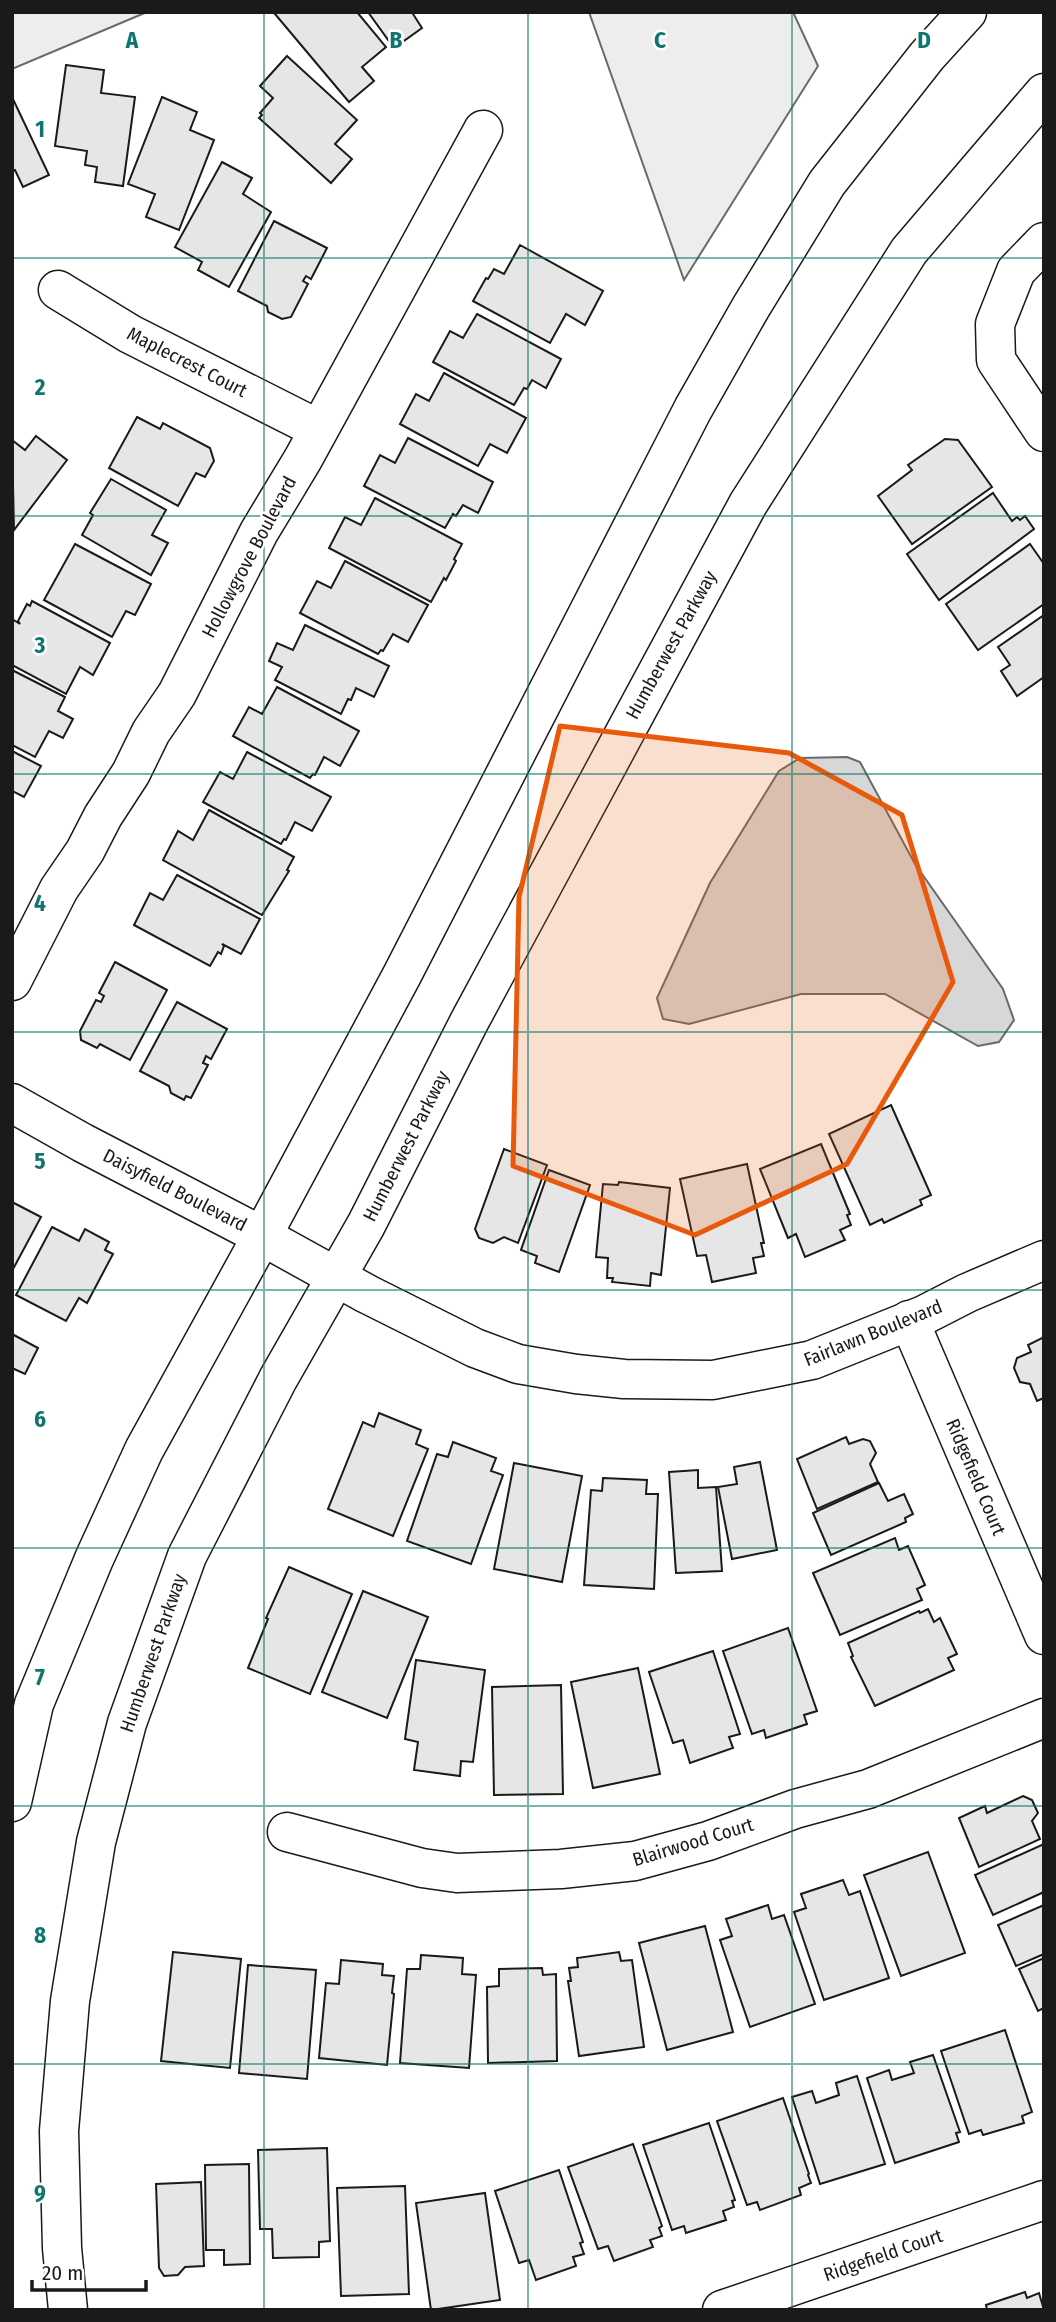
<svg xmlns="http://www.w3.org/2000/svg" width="1056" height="2322" font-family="'Fira Sans Condensed',sans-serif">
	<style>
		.built { fill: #ededed; stroke: #6a6a6a; stroke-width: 2 }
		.water { fill: #d7d7d7; stroke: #6a6a6a; stroke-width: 2 }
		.building { fill: #e6e6e6; stroke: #1a1a1a; stroke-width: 2 }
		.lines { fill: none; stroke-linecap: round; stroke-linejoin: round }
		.minor-casing { stroke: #1a1a1a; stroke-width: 41 }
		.major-casing { stroke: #1a1a1a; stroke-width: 41 }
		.minor { stroke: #fff; stroke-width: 38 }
		.major { stroke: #fff; stroke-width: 38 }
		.marked { fill: #e8590c; fill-opacity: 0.2; stroke: #e8590c; stroke-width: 5; stroke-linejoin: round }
		.grid { fill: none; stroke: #0f766e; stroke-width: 2; stroke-opacity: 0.55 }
		.labels { text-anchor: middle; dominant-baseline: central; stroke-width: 5; stroke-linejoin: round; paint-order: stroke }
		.street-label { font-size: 19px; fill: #1a1a1a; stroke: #fff }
		.grid-label { font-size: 23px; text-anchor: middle; font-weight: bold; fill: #0f766e; stroke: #fff; stroke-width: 5; stroke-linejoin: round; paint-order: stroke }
	</style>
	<rect width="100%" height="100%" fill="#fff"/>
	<g class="built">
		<polygon points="12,12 147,12 12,69"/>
		<polygon points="589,12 793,12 818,66 684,280"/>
	</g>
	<polygon class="water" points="847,757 860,762 915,864 1003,989 1014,1020 999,1042 978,1046 885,994 801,994 689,1024 663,1019 657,998 710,883 779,771 800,758"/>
	<g class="building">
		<polygon points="277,12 357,12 386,47 362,67 374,81 349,102 275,14"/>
		<polygon points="368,12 415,12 413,14 422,28 394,48"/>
		<polygon points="287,56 357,120 335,144 352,159 331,183 259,118 262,115 260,113 273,98 260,86"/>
		<polygon points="66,65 104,70 101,93 135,97 123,186 95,182 97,167 85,165 87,151 55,146"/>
		<polygon points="12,97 49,175 23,187 15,170 12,171"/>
		<polygon points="162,97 197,112 190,130 214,140 179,230 146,217 155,194 128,184"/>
		<polygon points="222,162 252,178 243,194 271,212 229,287 198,270 202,262 175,247"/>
		<polygon points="274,221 327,248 311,279 306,276 303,281 308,284 291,317 282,319 268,312 267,306 238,291"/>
		<polygon points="520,245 603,291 585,325 566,314 550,343 473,301 486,278 488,279 494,269 504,274"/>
		<polygon points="477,314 561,359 546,388 532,380 527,389 524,388 514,405 433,362 450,331 463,338"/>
		<polygon points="444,373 526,418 507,453 490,444 478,466 400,424 416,394 429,401"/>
		<polygon points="137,417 160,429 163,423 210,448 214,461 205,477 196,473 178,506 109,468"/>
		<polygon points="36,436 67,460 14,530 12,440 25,450"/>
		<polygon points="408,438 493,482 478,513 463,505 456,516 453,514 445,528 364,486 380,455 395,463"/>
		<polygon points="945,439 958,440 992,487 912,544 878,496 912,470 908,465"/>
		<polygon points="111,479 166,510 152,535 168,543 151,575 82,535 93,515 90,513"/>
		<polygon points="993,493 1012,521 1017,517 1020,520 1025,516 1034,529 939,600 907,554"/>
		<polygon points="375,498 462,544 454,559 456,561 446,580 444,578 431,602 329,548 345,517 361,525"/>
		<polygon points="75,544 151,584 135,615 126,611 112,637 44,600"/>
		<polygon points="1030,544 1044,564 1044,604 978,650 946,604"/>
		<polygon points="345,561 428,605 408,642 393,634 383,651 381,650 378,654 300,613 317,581 331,588"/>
		<polygon points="32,601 110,643 93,675 80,667 66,694 12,665 12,619 20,624 18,621 27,604 30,606"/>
		<polygon points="1044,615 1044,677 1017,696 1001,671 1010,665 998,647"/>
		<polygon points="305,625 389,666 374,697 356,688 351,700 348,699 341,714 275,680 282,667 269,661 277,643 293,650"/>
		<polygon points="12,670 65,697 58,711 73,719 63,738 49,731 35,757 12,745"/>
		<polygon points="277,687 359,731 340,766 324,757 315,775 313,774 310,778 233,736 249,707 262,714"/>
		<polygon points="12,751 41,766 24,797 12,791"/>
		<polygon points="247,752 331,797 312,831 295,822 286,840 284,839 281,844 203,802 220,772 233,779"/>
		<polygon points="209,810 294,857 287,870 289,871 262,915 163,860 178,831 193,840"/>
		<polygon points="177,875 260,919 241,954 222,944 224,946 221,954 218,952 210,966 134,925 150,893 163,900"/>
		<polygon points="115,962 167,990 130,1060 100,1044 97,1048 81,1040 80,1031 96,1000 101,1002 104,996 99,993"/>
		<polygon points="177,1002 227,1029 211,1059 206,1056 203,1063 208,1065 191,1098 186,1096 184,1100 171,1093 169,1086 140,1071"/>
		<polygon points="891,1105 931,1195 920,1200 922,1205 884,1223 882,1219 870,1225 829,1134"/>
		<polygon points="821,1144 850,1214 847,1215 851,1225 840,1230 845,1240 805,1257 796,1234 788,1238 760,1169"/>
		<polygon points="504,1149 547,1165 518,1243 504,1237 493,1243 479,1238 475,1229"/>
		<polygon points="747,1164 764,1243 761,1243 764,1256 753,1258 756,1273 712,1282 706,1255 697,1256 680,1179"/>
		<polygon points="549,1170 590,1185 559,1272 535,1263 537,1256 521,1250"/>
		<polygon points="619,1182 670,1188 661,1275 651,1273 650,1286 612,1282 613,1278 607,1278 608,1258 596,1257 603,1184 618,1185"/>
		<polygon points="12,1202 41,1217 12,1271"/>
		<polygon points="52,1227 79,1241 85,1229 109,1242 105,1250 113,1254 87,1303 79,1298 66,1321 16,1295"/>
		<polygon points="12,1334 38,1348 25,1374 12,1368"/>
		<polygon points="1044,1337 1044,1398 1037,1401 1030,1384 1020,1382 1014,1368 1017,1358 1031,1352 1028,1345"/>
		<polygon points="379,1413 421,1430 416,1444 428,1449 393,1536 328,1509 363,1422 374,1427"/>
		<polygon points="846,1437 849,1444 863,1439 870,1441 876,1453 870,1464 878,1482 817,1509 797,1459"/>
		<polygon points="453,1442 496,1458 491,1471 503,1475 471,1564 407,1541 437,1454 448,1457"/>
		<polygon points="760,1462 777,1550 732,1559 718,1487 737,1484 734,1467"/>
		<polygon points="514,1463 582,1476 562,1582 494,1569"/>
		<polygon points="698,1470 698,1488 716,1487 722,1571 676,1573 669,1472"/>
		<polygon points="603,1478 647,1480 646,1494 658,1494 654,1589 584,1585 591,1490 602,1491"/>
		<polygon points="879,1483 888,1501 904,1494 913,1514 905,1518 906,1522 831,1555 813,1513"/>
		<polygon points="895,1538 899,1550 908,1546 925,1585 917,1589 922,1600 840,1635 813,1573"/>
		<polygon points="289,1567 352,1594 310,1694 248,1668 268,1619 266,1618"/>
		<polygon points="363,1591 428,1617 387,1718 322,1692"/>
		<polygon points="928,1609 934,1622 940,1618 957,1654 948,1658 954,1670 875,1706 851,1657 853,1656 848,1643 919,1611 920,1613"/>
		<polygon points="788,1628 817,1711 804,1715 807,1724 766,1738 764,1730 752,1734 723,1651"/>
		<polygon points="713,1651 740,1734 729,1737 733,1748 690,1763 683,1740 673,1743 649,1672"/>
		<polygon points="416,1660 485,1670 473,1762 461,1761 460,1776 414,1770 418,1742 405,1739"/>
		<polygon points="638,1668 660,1774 593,1788 571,1682"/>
		<polygon points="561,1685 563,1794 494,1795 492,1687"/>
		<polygon points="1023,1796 1032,1800 1038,1813 1032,1821 1040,1839 979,1867 959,1818 985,1806 987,1813"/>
		<polygon points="1044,1844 1044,1892 993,1915 975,1875"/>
		<polygon points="928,1852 965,1953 901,1976 864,1875"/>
		<polygon points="843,1880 849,1895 860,1891 889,1978 824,2000 794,1912 806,1908 801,1894"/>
		<polygon points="768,1905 772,1919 784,1915 815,2004 750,2027 720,1940 732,1936 726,1919"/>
		<polygon points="1044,1905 1044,1954 1016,1966 998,1925"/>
		<polygon points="705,1926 733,2032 667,2050 639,1943"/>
		<polygon points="173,1952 241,1959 230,2068 161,2061"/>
		<polygon points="619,1952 621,1961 632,1960 644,2047 579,2056 568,1981 571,1981 569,1968 578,1967 577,1958"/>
		<polygon points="421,1955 463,1958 462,1974 476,1975 469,2068 400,2063 407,1969 420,1969"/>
		<polygon points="1044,1958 1044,2008 1038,2011 1019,1969"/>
		<polygon points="341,1960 383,1964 382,1975 394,1976 392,1993 394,1994 387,2065 319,2058 326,1983 339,1984"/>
		<polygon points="248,1965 316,1970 307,2079 239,2073"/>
		<polygon points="542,1968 543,1975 556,1974 557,2061 488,2063 487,1987 499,1986 499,1969"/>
		<polygon points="1005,2030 1032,2112 1022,2116 1024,2123 983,2135 981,2130 969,2134 941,2051"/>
		<polygon points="933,2055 960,2132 956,2133 959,2142 895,2163 867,2078 889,2070 892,2080 914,2073 910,2062"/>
		<polygon points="857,2076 885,2164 820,2184 792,2097 812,2091 816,2103 839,2095 836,2083"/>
		<polygon points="783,2098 809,2174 808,2175 811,2183 799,2188 801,2195 760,2210 757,2202 747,2205 717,2121"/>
		<polygon points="709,2123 735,2200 732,2201 734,2207 723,2211 726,2220 686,2233 684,2226 672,2230 643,2145"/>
		<polygon points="633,2144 662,2226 659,2228 662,2236 650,2240 653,2247 614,2261 608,2246 598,2249 568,2167"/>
		<polygon points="327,2148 330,2241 319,2242 319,2257 273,2258 272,2229 260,2229 258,2150"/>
		<polygon points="249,2164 250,2264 224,2265 224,2250 206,2250 205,2165"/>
		<polygon points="559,2170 583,2242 580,2243 584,2254 573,2257 576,2266 536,2280 529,2260 519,2263 495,2191"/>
		<polygon points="201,2182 204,2266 185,2267 178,2275 164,2276 159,2268 156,2184"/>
		<polygon points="405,2186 409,2294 341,2296 337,2188"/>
		<polygon points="485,2193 500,2300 431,2310 416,2203"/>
		<polygon points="1025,2292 1027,2298 1039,2293 1044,2310 987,2310 986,2305"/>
	</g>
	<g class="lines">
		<g class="minor-casing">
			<g id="minor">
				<polyline points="1044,242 1016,271 995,324 996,360 1044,432"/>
				<polyline points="58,290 130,334 318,429"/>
				<polyline points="12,981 59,889 85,851 103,816 131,773 151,732 177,694 259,532 303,459 483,130"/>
				<polyline points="12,1103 83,1143 262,1236 367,1294 475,1348 518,1364 576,1374 624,1379 713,1380 812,1360 924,1315 967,1293 1044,1260"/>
				<polyline points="909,1320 1044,1635"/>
				<polyline points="287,1832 422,1868 457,1873 561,1869 635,1861 708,1841 795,1809 868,1789 1044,1718"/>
				<polyline points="722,2310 1044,2200"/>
			</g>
		</g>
		<g class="major-casing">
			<g id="major">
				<polyline points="12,1802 34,1704 94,1559 144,1450 262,1236 402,975 693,409 751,307 827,183 927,56 967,12"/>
				<polyline points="68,2310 62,2248 59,2131 70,2001 96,1842 127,1723 187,1556 278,1379 366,1225 469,1022 748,504 909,251 1044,93"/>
			</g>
		</g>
		<use href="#minor" class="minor"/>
		<use href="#major" class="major"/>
	</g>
	<path class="marked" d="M 560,726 L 789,753 L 902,815 L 953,982 L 847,1164 L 695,1235 L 513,1166 L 519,897 Z"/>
	<path class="grid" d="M 264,12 L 264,2310M 528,12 L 528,2310M 792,12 L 792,2310M 12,258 L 1044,258M 12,516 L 1044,516M 12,774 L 1044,774M 12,1032 L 1044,1032M 12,1290 L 1044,1290M 12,1548 L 1044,1548M 12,1806 L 1044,1806M 12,2064 L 1044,2064"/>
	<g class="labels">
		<g class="street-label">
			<text transform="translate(187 362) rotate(27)">Maplecrest Court</text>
			<text transform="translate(249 557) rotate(-62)">Hollowgrove Boulevard</text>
			<text transform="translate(671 645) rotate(-61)">Humberwest Parkway</text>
			<text transform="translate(406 1146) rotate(-63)">Humberwest Parkway</text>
			<text transform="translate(175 1190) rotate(27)">Daisyfield Boulevard</text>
			<text transform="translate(873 1333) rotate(-22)">Fairlawn Boulevard</text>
			<text transform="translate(976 1477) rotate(67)">Ridgefield Court</text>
			<text transform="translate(153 1653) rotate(-71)">Humberwest Parkway</text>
			<text transform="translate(693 1842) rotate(-17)">Blairwood Court</text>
			<text transform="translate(883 2255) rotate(-19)">Ridgefield Court</text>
		</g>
	</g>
	<g class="grid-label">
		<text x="132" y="48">A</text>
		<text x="396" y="48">B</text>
		<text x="660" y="48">C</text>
		<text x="924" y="48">D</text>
		<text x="40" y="137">1</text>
		<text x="40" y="395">2</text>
		<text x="40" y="653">3</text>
		<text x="40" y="911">4</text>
		<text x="40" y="1169">5</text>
		<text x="40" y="1427">6</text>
		<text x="40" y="1685">7</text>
		<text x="40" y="1943">8</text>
		<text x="40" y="2201">9</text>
	</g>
	<rect width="1056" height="2322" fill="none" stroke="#1a1a1a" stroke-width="28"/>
	<path d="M32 2280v10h114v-10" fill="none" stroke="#1a1a1a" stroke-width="3.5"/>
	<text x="42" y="2280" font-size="21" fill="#1a1a1a" stroke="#ffffff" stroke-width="5" paint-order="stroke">20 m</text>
</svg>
